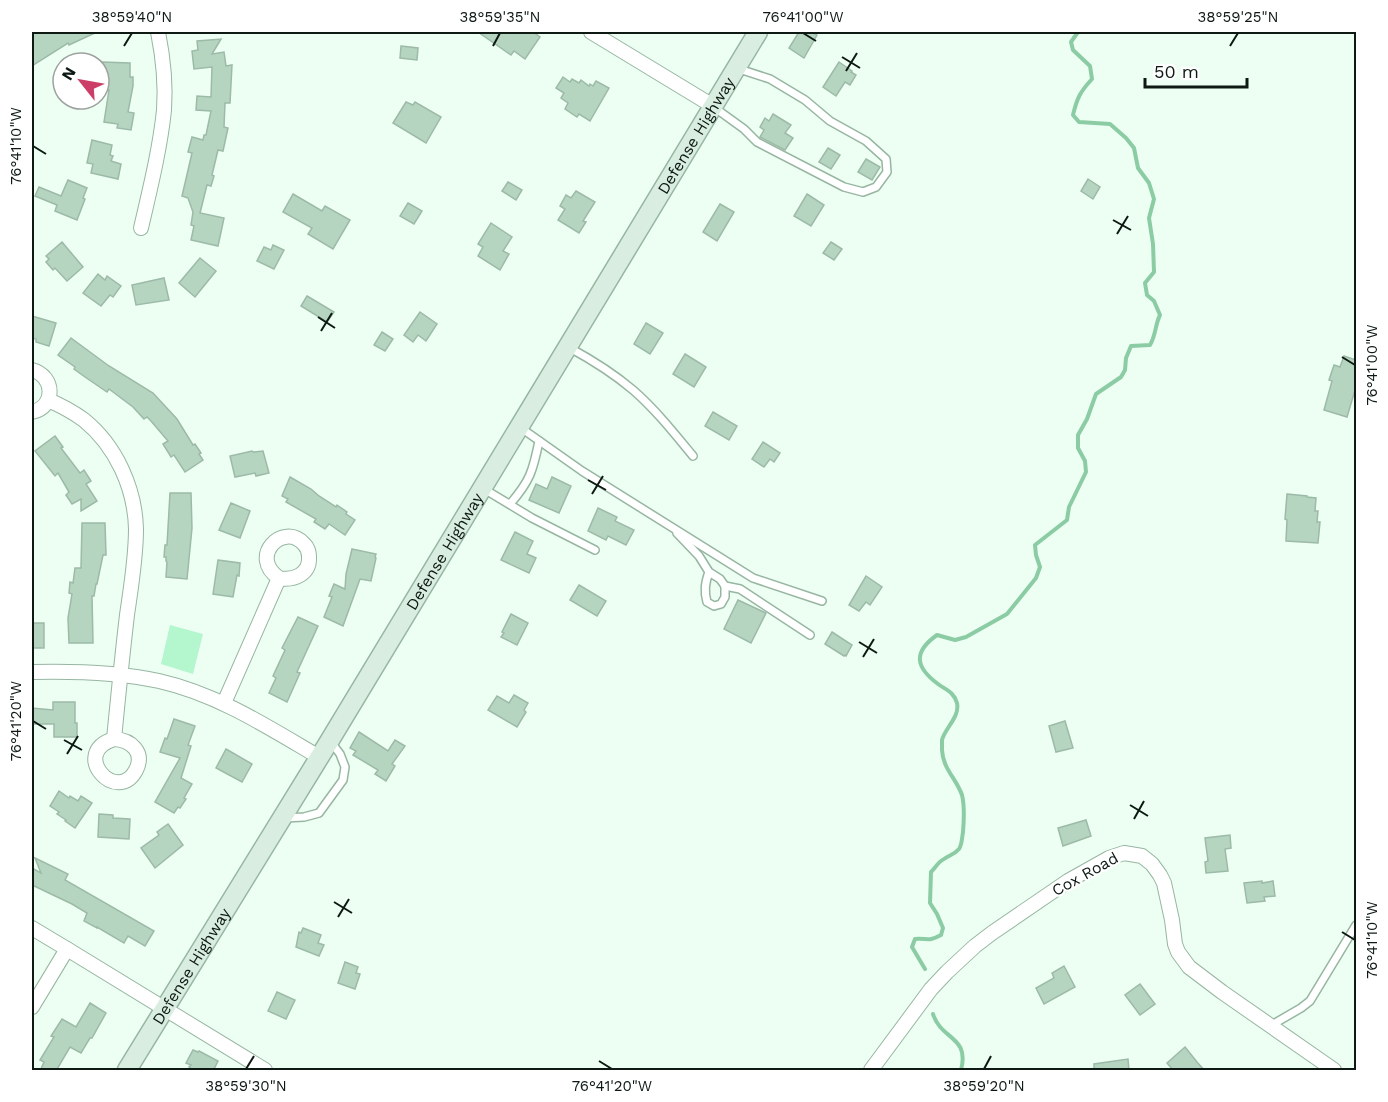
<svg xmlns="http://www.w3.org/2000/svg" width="1388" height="1102" font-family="'Work Sans',sans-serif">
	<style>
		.green { fill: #b4f6cd }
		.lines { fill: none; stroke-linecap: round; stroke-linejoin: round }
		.stream { stroke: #8ccca5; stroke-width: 4 }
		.building { fill: #b6d5c1; stroke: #9cbaa7; stroke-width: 1.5 }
		.service-casing { stroke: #97b6a2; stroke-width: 10 }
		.minor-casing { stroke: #97b6a2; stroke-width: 16 }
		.secondary-casing { stroke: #97b6a2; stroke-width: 21 }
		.service { stroke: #fff; stroke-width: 7 }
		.minor { stroke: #fff; stroke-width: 14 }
		.secondary { stroke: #d9eee1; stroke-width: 18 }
		.ticks { fill: none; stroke: #0d1912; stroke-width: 2 }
		.labels { text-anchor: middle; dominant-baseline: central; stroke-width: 4.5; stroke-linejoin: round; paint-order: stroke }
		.street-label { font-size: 16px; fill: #0d1912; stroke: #fff }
		.neatline { fill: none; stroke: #0d1912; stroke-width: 2 }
		.ticks-label { font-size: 15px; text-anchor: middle; fill: #0d1912 }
	</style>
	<rect width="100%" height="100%" fill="#ecfff2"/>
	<polygon class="green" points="170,625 203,634 193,674 161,664"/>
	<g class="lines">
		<g class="stream">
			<path d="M 925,969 L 912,947 L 915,939 C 928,938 928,942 941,935 L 943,928 L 937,914 L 930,903 L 931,872 C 935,868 939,861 944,859 C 949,855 954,855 959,849 C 962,845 962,837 963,832 C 964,820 965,807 962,795 C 956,778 943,769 942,750 C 942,747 942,743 942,740 C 945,728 960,717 957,703 C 954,692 946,690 938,684 C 915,667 913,652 937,635 L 955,640 L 966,637 L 1007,614 L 1036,578 L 1040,567 L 1036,555 L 1035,545 L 1067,520 L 1069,507 L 1086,472 L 1085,461 L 1078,448 L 1078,435 L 1087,419 L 1096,394 L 1121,377 L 1125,370 L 1126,358 L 1131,346 L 1150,345 C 1156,335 1155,325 1160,315 L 1154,301 L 1147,295 L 1145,283 L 1154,272 L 1153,244 L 1149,218 L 1154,199 L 1149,183 L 1138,168 L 1134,148 L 1126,138 L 1110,124 L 1079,122 L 1073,115 C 1077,98 1080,92 1092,79 L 1090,66 L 1073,50 L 1071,42 L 1078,32 L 1088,32"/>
			<path d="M 933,1014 C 941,1040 970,1036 961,1070"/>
		</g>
	</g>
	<g class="building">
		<polygon points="32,32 97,32 69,45 68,43 32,66"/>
		<polygon points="478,32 533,32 540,37 525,59 514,51 511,55"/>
		<polygon points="799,32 811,32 817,35 804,58 789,48"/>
		<polygon points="221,39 212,54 224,52 226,66 232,65 230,103 225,103 224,127 228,128 223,151 218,150 212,175 214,176 211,186 207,185 200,213 224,218 218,246 191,240 194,226 191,225 193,212 188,198 182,196 192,153 188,152 192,137 203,140 204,135 206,135 211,111 196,110 197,96 211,97 212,67 194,69 192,51 198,50 197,41"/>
		<polygon points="401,46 418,48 417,60 400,58"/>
		<polygon points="102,62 130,63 130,77 133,77 133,86 128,112 134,113 131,130 117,128 118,124 104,122 109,90 102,90"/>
		<polygon points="839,62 852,71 851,72 856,75 850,85 845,82 836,96 823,87"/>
		<polygon points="563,77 570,82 572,79 579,83 581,80 589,86 590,84 593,86 596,81 609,88 590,121 579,114 577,117 565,109 568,103 561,98 564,93 556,88"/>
		<polygon points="406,102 413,105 415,102 441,117 426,143 393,123"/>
		<polygon points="773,114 791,125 785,133 793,138 785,150 760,137 764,130 760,127 765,118 769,121"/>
		<polygon points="92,140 112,145 110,155 113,156 111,161 121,164 118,179 91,173 93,164 87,163"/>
		<polygon points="828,148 840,155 831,169 819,162"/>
		<polygon points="866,159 880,167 872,180 858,172"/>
		<polygon points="1088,179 1100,187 1093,199 1081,191"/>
		<polygon points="68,180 87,188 83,198 85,199 77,220 55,211 57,205 35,196 39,187 61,196"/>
		<polygon points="508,182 522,190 516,200 502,191"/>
		<polygon points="576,191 595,202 583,221 586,222 579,233 558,220 565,209 560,206 566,195 571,198"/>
		<polygon points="293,194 322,211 325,206 350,220 333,249 308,234 312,228 283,212"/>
		<polygon points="807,194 824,205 811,226 794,216"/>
		<polygon points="408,203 422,211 414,224 400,216"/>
		<polygon points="720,204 734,212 717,241 703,232"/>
		<polygon points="491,223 512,237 503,251 509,254 500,270 478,256 483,247 478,244"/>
		<polygon points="62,242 83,267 67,281 55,268 53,270 46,262 49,259 46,256"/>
		<polygon points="831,242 842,249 834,260 823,253"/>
		<polygon points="273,245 284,250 274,269 257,261 264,247 271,250"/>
		<polygon points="200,258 216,271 195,297 179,283"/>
		<polygon points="98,274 105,280 107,276 121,286 113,297 110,295 101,306 83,293"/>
		<polygon points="164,278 169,300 136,305 132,285"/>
		<polygon points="307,296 334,312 327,322 301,306"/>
		<polygon points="420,312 437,324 426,341 418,335 413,342 404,335"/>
		<polygon points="32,316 56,323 49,346 36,342 36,339 32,338"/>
		<polygon points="646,323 663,333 650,354 634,344"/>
		<polygon points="382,332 393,339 385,351 374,345"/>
		<polygon points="71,338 109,366 153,393 177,419 193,445 195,444 201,453 199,454 203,460 185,472 174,455 171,457 163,444 168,441 151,421 147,417 144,419 133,407 109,389 107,392 85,377 74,369 75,367 58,355"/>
		<polygon points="685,354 706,367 694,387 673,374"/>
		<polygon points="1344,356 1356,360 1356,387 1347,417 1324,410 1332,381 1329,380 1334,365 1340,367"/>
		<polygon points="713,412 737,426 729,440 705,426"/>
		<polygon points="55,436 63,447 61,448 80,473 84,470 91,481 86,484 97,501 81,511 81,499 72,504 66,495 69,492 58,473 55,476 35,451"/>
		<polygon points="763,442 780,453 774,462 770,459 764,467 752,459"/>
		<polygon points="252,451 253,452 263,451 269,473 256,476 255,473 235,477 230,456"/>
		<polygon points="290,477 311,489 319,496 336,507 337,505 347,512 346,514 355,520 345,535 329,524 325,529 314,522 316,519 286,502 288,499 282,496"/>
		<polygon points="552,477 571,486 559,513 529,500 536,484 547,489"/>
		<polygon points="170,493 191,493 192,528 187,579 166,577 167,562 166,561 166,557 164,557 165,545 167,545"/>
		<polygon points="1287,494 1307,496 1307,497 1316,498 1315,511 1318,511 1317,522 1320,522 1318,543 1286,541 1287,520 1285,519"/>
		<polygon points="231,503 250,511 240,538 219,530"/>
		<polygon points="598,508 617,517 615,521 634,530 626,545 608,536 606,540 588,531"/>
		<polygon points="82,523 105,523 106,555 103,555 97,584 96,584 94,596 92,596 93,643 69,643 68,618 72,594 69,593 70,582 73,583 75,568 81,568"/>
		<polygon points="515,532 533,541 527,554 536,558 529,573 501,560"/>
		<polygon points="352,549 376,554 375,557 376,558 371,581 360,579 343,626 324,617 332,597 329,596 334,584 345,589 346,574"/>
		<polygon points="218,560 240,563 239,576 237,575 233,597 213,594"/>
		<polygon points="866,576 882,587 870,605 866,602 859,611 849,605"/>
		<polygon points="579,585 606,601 597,616 570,600"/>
		<polygon points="738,600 766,613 751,643 724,629"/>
		<polygon points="511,614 528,623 517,645 501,637 504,633 502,632"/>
		<polygon points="298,617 318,626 297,672 300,673 287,702 269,693 276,678 273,676 285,650 282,648"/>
		<rect x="32" y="623" width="12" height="25"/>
		<polygon points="832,632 852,645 846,656 845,655 844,656 825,644"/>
		<polygon points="514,695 528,703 524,710 526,712 517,727 488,710 497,696 509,703"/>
		<polygon points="53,702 75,702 75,723 77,723 77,737 54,737 54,724 32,724 32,708 53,710"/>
		<polygon points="174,719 195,726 188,745 191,746 181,778 192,784 184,798 186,799 180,808 178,807 174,813 155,802 180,758 160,752 165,738 167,739"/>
		<polygon points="1065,721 1073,748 1056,752 1049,726"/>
		<polygon points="359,732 388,751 395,740 405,746 392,764 395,766 386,781 375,774 378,770 353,755 356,751 350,748"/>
		<polygon points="226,749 252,764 242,782 216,768"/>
		<polygon points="59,791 69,798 70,796 78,801 81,796 92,803 75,828 65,821 66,820 57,814 59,812 50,806"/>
		<polygon points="99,814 113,815 113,818 130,819 129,839 98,837"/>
		<polygon points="1086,820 1091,836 1063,846 1058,828"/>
		<polygon points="168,824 183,845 155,868 141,848 159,835 157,832"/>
		<polygon points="1230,835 1231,848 1225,849 1228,871 1206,873 1205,862 1208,861 1205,838"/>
		<polygon points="35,858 68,874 65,880 154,931 145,946 128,936 124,943 97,927 97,928 84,921 87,913 72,904 32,885 32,868 41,873"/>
		<polygon points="1262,881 1262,883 1273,881 1275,896 1264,897 1265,901 1247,903 1244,883"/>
		<polygon points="303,928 321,935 318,943 324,945 319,956 296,947 299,932 301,933"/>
		<polygon points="345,962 358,967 356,973 360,974 355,989 338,983"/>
		<polygon points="1064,966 1075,987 1044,1004 1036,988 1054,978 1052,973"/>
		<polygon points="1140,984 1155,1004 1140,1015 1125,995"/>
		<polygon points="277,992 295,1000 286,1019 268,1011"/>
		<polygon points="90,1003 106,1013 92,1038 90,1038 81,1053 70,1047 56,1071 40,1071 44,1062 40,1060 54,1037 51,1036 62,1019 76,1027"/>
		<polygon points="1185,1047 1197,1062 1205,1071 1174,1071 1167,1063"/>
		<polygon points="193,1050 198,1052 199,1051 218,1061 213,1071 195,1071 189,1067 191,1065 186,1063"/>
		<polygon points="1128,1059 1129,1071 1094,1071 1094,1064"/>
	</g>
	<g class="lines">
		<g class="service-casing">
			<g id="service">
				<polyline points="715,108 744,129 757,142 844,187 863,192 876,187 887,172 886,159 866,141 830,121 805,100 770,79 736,68"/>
				<path d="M 570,348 C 592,360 613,373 633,390 C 655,409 674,433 693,456"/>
				<polyline points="521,428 582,471 753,578 822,601"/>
				<polyline points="484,489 532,518 595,550"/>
				<path d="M 510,504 C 530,481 533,471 539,441"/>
				<path d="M 677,533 L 699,556 L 709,572 L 720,579 L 725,586 L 725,597 L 721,604 L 714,606 L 707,602 C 704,591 705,583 709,572"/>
				<polyline points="725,586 740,589 810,635"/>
				<polyline points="284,818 304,817 319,813 343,780 345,767 340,754 331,742"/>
				<polyline points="1270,1026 1301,1008 1310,1001 1356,925"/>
			</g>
		</g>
		<g class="minor-casing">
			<g id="minor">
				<polyline points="591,32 713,106"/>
				<path d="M 141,228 C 150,189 160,149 164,110 C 166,83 163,57 158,32"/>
				<path d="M 32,370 C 55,376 56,407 32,412"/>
				<path d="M 48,400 C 60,405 73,412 84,420 C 116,446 135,488 136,529 C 136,558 131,587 127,615 C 122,657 118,698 114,739 C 69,753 117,806 136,770 C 145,752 131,740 114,739"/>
				<path d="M 32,672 C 74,671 117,672 159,681 C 217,694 268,727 319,757"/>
				<path d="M 224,703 L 279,578 C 294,581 310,574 309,557 C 309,552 307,547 304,544 C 283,521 248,557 279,578"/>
				<polyline points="32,928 67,949 265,1070"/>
				<polyline points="32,1007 67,949"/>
				<polyline points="871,1070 931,989 947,972 975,946 992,933 1068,881 1109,858 1124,853 1142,856 1152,864 1160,875 1164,883 1172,920 1175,944 1178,952 1189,967 1222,992 1334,1070"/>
			</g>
		</g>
		<g class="secondary-casing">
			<g id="secondary">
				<path id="s1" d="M 127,1070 L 330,740 L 758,32"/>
			</g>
		</g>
		<use href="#service" class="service"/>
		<use href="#minor" class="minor"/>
		<use href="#secondary" class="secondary"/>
	</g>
	<path class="ticks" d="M 803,33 L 816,41M 124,46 L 132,33M 493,46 L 500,33M 1230,46 L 1238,33M 842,57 L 860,68M 846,71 L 857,53M 33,146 L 46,154M 1113,220 L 1131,230M 1117,234 L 1128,216M 318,317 L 335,328M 321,331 L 332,313M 1342,357 L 1355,365M 588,480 L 606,490M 592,494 L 603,476M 859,642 L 877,653M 863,657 L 874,639M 33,721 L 46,729M 64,740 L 82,750M 67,754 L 78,736M 1130,805 L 1148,816M 1134,819 L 1144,801M 334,902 L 352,913M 338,917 L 349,899M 1342,932 L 1355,940M 599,1061 L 612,1069M 246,1069 L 254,1056M 984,1069 L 991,1056"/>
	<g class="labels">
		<g class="street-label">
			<text stroke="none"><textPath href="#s1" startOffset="1094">Defense Highway</textPath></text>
			<text stroke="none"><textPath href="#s1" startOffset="608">Defense Highway</textPath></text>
			<text transform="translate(1085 874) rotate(-29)">Cox Road</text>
			<text stroke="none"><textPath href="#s1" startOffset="122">Defense Highway</textPath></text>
		</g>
	</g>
	<rect width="1388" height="1102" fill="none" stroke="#ffffff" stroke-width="66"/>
	<g transform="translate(81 81) rotate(301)"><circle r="28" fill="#ffffff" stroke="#9ea3a0" stroke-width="1.5"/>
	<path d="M0-4.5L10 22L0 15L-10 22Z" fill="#cc3e68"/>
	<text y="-9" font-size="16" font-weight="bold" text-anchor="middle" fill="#0d1912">N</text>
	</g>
	<path d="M1145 78v9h102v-9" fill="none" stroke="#0d1912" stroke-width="3"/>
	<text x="1154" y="78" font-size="18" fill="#0d1912" stroke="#ffffff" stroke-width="4.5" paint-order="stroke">50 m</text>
	<rect x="33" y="33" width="1322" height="1036" class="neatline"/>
	<g class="ticks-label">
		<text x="132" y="22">38°59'40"N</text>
		<text x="500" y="22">38°59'35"N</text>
		<text x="803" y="22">76°41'00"W</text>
		<text x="1238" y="22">38°59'25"N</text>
		<text transform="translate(16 146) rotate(-90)" y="5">76°41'10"W</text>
		<text transform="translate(1372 365) rotate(-90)" y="5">76°41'00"W</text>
		<text transform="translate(16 721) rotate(-90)" y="5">76°41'20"W</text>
		<text transform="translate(1372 940) rotate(-90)" y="5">76°41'10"W</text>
		<text x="246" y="1091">38°59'30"N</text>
		<text x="612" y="1091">76°41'20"W</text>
		<text x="984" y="1091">38°59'20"N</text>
	</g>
</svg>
